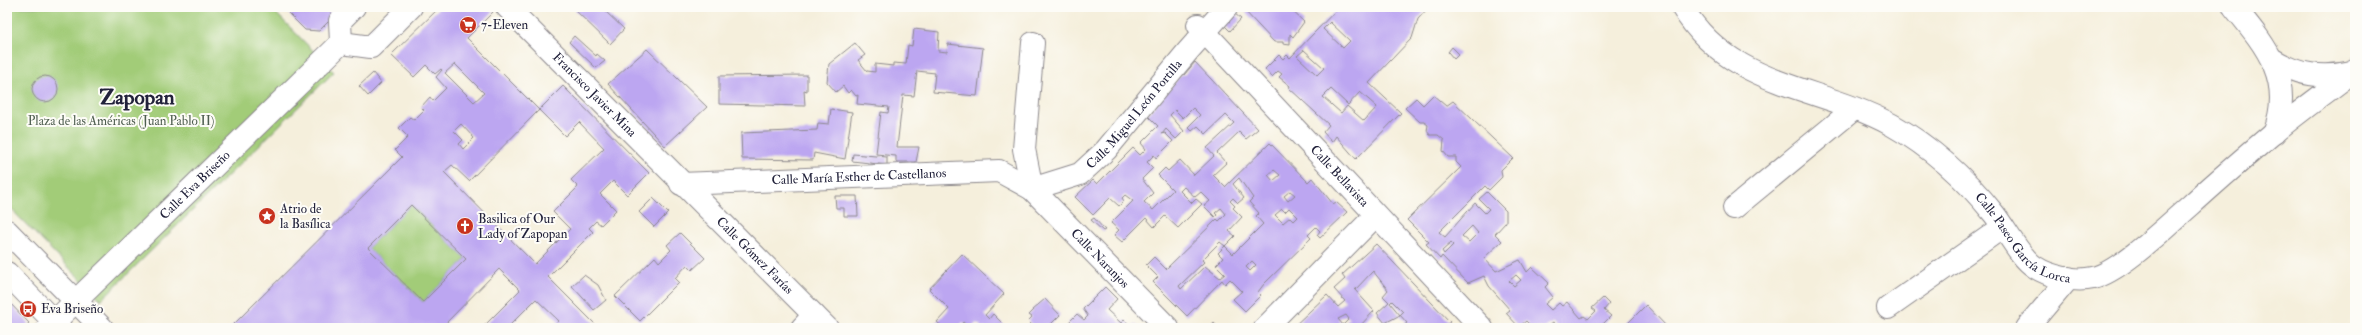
<svg xmlns="http://www.w3.org/2000/svg" width="2362" height="335" font-family="'IM FELL Double Pica',serif">
	<style>
		.green { fill: #a2cc78; stroke: #62775a }
		.building { fill: #bca6f1; fill-rule: evenodd }
		.lines { fill: none; stroke-linecap: round; stroke-linejoin: round }
		.minor-casing { stroke: #8c888c; stroke-width: 24 }
		.major-casing { stroke: #8c888c; stroke-width: 24 }
		.minor { stroke: #fff; stroke-width: 22 }
		.major { stroke: #fff; stroke-width: 22 }
		.labels { text-anchor: middle; dominant-baseline: central; stroke-width: 4; stroke-linejoin: round; paint-order: stroke }
		.poi-label { font-size: 13px; fill: #22223b; stroke: #fdfcf7; text-anchor: start }
		.street-label { font-size: 13px; fill: #22223b; stroke: #fdfcf7 }
		.park-label { font-size: 13px; fill: #4f5e50; stroke: #fdfcf7 }
		.town-label { font-size: 21px; font-weight: bold; fill: #22223b; stroke: #fdfcf7 }
	</style>
	<rect width="100%" height="100%" fill="#fdfcf7"/>
	<filter id="ink" filterUnits="userSpaceOnUse"><feTurbulence type="fractalNoise" baseFrequency=".025" numOctaves="2"/><feDisplacementMap in="SourceGraphic" scale="8" xChannelSelector="R" yChannelSelector="G"/><feConvolveMatrix kernelMatrix="1 2 1 2 8 2 1 2 1" color-interpolation-filters="sRGB"/></filter>
	<filter id="wash" filterUnits="userSpaceOnUse"><feTurbulence type="fractalNoise" baseFrequency=".012" numOctaves="4" result="noise"/><feDisplacementMap in="SourceGraphic" scale="16" xChannelSelector="R" yChannelSelector="G"/><feGaussianBlur stdDeviation="0.9" result="paint"/><feColorMatrix in="noise" values="0 0 0 0 0 0 0 0 0 0 0 0 0 0 0 0 0 1.4 0 .05"/><feComposite in="paint" operator="in"/></filter>
	<g filter="url(#wash)">
		<rect width="100%" height="100%" fill="#f5efdc"/>
		<g class="green">
			<polygon points="7,7 270,7 334,72 101,300 7,205"/>
			<polygon points="411,205 466,259 423,302 368,248"/>
		</g>
		<g id="blocks">
			<g class="building">
				<polygon points="282,7 343,7 319,31 305,30"/>
				<path d="M 440,7 L 488,7 L 493,12 L 467,38 L 539,110 L 469,181 L 452,165 L 444,172 L 535,264 L 570,229 L 553,212 L 578,187 L 571,180 L 604,148 L 579,122 L 565,136 L 539,110 L 563,86 L 649,173 L 627,195 L 613,181 L 600,194 L 616,210 L 601,225 L 596,221 L 589,228 L 593,232 L 548,277 L 599,328 L 552,328 L 559,321 L 536,299 L 507,328 L 482,328 L 520,290 L 499,269 L 445,324 L 450,328 L 230,328 L 402,157 L 395,150 L 408,137 L 399,128 L 410,117 L 414,120 L 424,110 L 421,107 L 430,97 L 433,101 L 446,88 L 436,77 L 442,70 L 441,69 L 435,74 L 426,65 L 414,77 L 391,55 ZM 455,64 L 484,93 L 474,102 L 445,73 ZM 461,124 L 474,138 L 463,149 L 459,144 L 463,140 L 454,131 ZM 411,205 L 466,259 L 423,302 L 368,248 Z"/>
				<polygon points="572,7 607,7 604,10 624,29 610,44"/>
				<polygon points="1245,7 1288,7 1304,22 1293,37 1290,34 1290,45 1283,44 1283,42 1274,42 1243,9"/>
				<path d="M 1339,7 L 1429,7 L 1418,19 L 1412,38 L 1369,83 L 1401,113 L 1356,159 L 1336,136 L 1332,142 L 1323,132 L 1329,125 L 1289,88 L 1290,86 L 1279,77 L 1282,74 L 1278,71 L 1272,77 L 1265,69 L 1279,55 L 1283,59 L 1287,55 L 1290,58 ZM 1330,22 L 1350,41 L 1343,48 L 1323,29 ZM 1304,50 L 1324,68 L 1317,75 L 1297,56 ZM 1331,89 L 1348,105 L 1360,92 L 1377,107 L 1364,121 L 1347,106 L 1341,113 L 1323,97 Z"/>
				<polygon points="1234,13 1241,19 1230,31 1224,25"/>
				<polygon points="914,29 939,32 938,51 947,52 948,44 983,48 977,96 933,92 935,73 917,71 914,96 903,95 897,147 919,147 916,162 896,162 896,156 876,154 881,112 888,113 889,107 857,104 858,95 856,96 851,90 848,93 843,86 836,92 827,82 829,64 855,43 865,55 858,60 867,71 875,72 875,64 893,66 893,63 906,64 908,45 912,46"/>
				<polygon points="574,36 596,56 597,54 605,61 596,68 569,42"/>
				<polygon points="1452,47 1459,54 1454,59 1448,52"/>
				<polygon points="647,49 707,107 665,146 608,84"/>
				<path d="M 1195,62 L 1258,129 L 1246,139 L 1239,132 L 1217,153 L 1226,163 L 1213,175 L 1225,187 L 1270,143 L 1308,182 L 1312,178 L 1333,204 L 1336,202 L 1347,212 L 1320,238 L 1317,235 L 1320,231 L 1316,227 L 1308,235 L 1311,238 L 1264,284 L 1258,292 L 1261,295 L 1245,311 L 1233,299 L 1242,291 L 1230,279 L 1225,284 L 1222,280 L 1187,316 L 1153,282 L 1158,277 L 1146,265 L 1154,257 L 1166,269 L 1217,219 L 1219,221 L 1226,214 L 1221,208 L 1215,213 L 1217,215 L 1215,217 L 1204,206 L 1210,201 L 1201,192 L 1195,197 L 1184,187 L 1180,191 L 1192,203 L 1196,199 L 1202,204 L 1178,228 L 1165,216 L 1154,227 L 1146,218 L 1122,242 L 1114,235 L 1119,230 L 1111,223 L 1133,201 L 1125,195 L 1122,198 L 1124,201 L 1119,206 L 1110,198 L 1093,215 L 1075,197 L 1093,180 L 1097,184 L 1133,148 L 1140,155 L 1146,149 L 1141,143 L 1158,126 L 1147,115 L 1182,74 L 1184,75 ZM 1193,108 L 1200,115 L 1188,127 L 1192,131 L 1198,126 L 1206,134 L 1226,115 L 1234,123 L 1207,148 L 1214,156 L 1194,175 L 1180,160 L 1168,171 L 1165,168 L 1158,175 L 1173,190 L 1153,210 L 1144,202 L 1153,193 L 1142,179 L 1153,168 L 1147,162 L 1154,155 L 1156,158 L 1173,141 L 1165,133 L 1162,134 L 1166,129 L 1176,139 L 1184,131 L 1170,115 L 1175,110 L 1183,118 ZM 1274,170 L 1280,175 L 1273,181 L 1268,175 ZM 1239,178 L 1253,198 L 1249,202 L 1259,213 L 1256,216 L 1263,224 L 1233,254 L 1225,246 L 1218,253 L 1223,258 L 1216,265 L 1225,274 L 1220,278 L 1205,266 L 1181,289 L 1179,286 L 1204,262 L 1202,260 L 1220,242 L 1225,246 L 1235,236 L 1229,231 L 1242,217 L 1233,208 L 1235,206 L 1230,201 L 1233,198 L 1238,203 L 1244,198 L 1233,184 ZM 1290,191 L 1295,195 L 1288,201 L 1284,196 ZM 1289,208 L 1298,217 L 1294,221 L 1290,217 L 1283,223 L 1275,215 L 1282,209 L 1285,212 ZM 1252,261 L 1256,265 L 1250,271 L 1246,267 Z"/>
				<polygon points="373,73 381,83 368,96 359,86"/>
				<polygon points="807,75 807,91 804,90 805,106 719,104 719,76"/>
				<circle cx="45" cy="89" r="13"/>
				<path d="M 1433,95 L 1446,106 L 1453,101 L 1513,158 L 1501,170 L 1502,177 L 1489,190 L 1485,186 L 1439,232 L 1445,237 L 1475,203 L 1485,213 L 1489,209 L 1479,199 L 1487,192 L 1506,211 L 1506,222 L 1495,234 L 1502,241 L 1484,258 L 1496,271 L 1520,260 L 1527,272 L 1532,267 L 1549,283 L 1545,287 L 1553,297 L 1545,304 L 1551,310 L 1559,303 L 1562,306 L 1567,302 L 1581,318 L 1584,316 L 1588,319 L 1596,311 L 1592,308 L 1603,298 L 1609,304 L 1604,310 L 1611,316 L 1599,328 L 1553,328 L 1556,325 L 1553,322 L 1545,328 L 1525,328 L 1529,324 L 1526,321 L 1519,327 L 1506,313 L 1510,310 L 1489,286 L 1484,276 L 1468,283 L 1442,256 L 1440,259 L 1426,244 L 1429,242 L 1407,220 L 1461,167 L 1456,162 L 1456,157 L 1448,157 L 1443,151 L 1444,140 L 1438,135 L 1430,135 L 1427,131 L 1428,125 L 1424,122 L 1420,122 L 1405,108 L 1416,98 L 1423,105 ZM 1472,226 L 1478,233 L 1469,242 L 1462,236 ZM 1451,243 L 1453,245 L 1444,254 L 1442,251 ZM 1516,275 L 1521,280 L 1514,286 L 1509,281 Z"/>
				<polygon points="831,109 852,112 845,159 814,153 813,160 742,159 741,133 817,130 818,123 829,124"/>
				<polygon points="853,154 887,157 887,165 852,161"/>
				<polygon points="835,196 857,196 858,216 844,216 844,208 836,208"/>
				<polygon points="653,198 668,213 654,227 639,212"/>
				<polygon points="1094,218 1105,230 1103,231 1091,220"/>
				<polygon points="680,233 705,258 692,270 687,265 675,278 679,282 640,321 615,296 655,257 659,262 671,250 667,245"/>
				<path d="M 1376,244 L 1450,322 L 1443,328 L 1401,328 L 1407,323 L 1400,315 L 1385,323 L 1377,313 L 1389,302 L 1383,296 L 1388,290 L 1373,271 L 1355,290 L 1374,311 L 1358,328 L 1292,328 L 1327,295 L 1338,307 L 1345,301 L 1334,289 L 1345,279 L 1342,275 ZM 1392,301 L 1403,312 L 1400,315 L 1390,303 ZM 1346,315 L 1349,319 L 1343,325 L 1338,319 Z"/>
				<polygon points="962,254 1004,294 985,315 989,319 993,314 1007,328 980,328 981,326 977,323 970,328 963,322 958,328 944,328 937,322 949,309 929,289"/>
				<polygon points="584,275 598,285 606,300 594,310 572,286"/>
				<polygon points="1105,287 1117,299 1107,310 1121,323 1124,320 1132,327 1135,324 1140,328 1073,328 1068,323 1077,314 1084,320 1088,316 1083,309"/>
				<polygon points="1045,299 1060,315 1047,328 1035,328 1028,321 1032,317 1029,315 1033,311 1032,310"/>
				<polygon points="7,300 29,323 24,328 7,328"/>
				<polygon points="1646,305 1668,328 1633,328 1628,323"/>
				<polygon points="1214,323 1219,328 1209,328"/>
			</g>
		</g>
	</g>
	<g filter="url(#ink)">
		<use href="#blocks" fill-opacity="0" stroke="#8c888c" stroke-width="1"/>
		<g class="lines">
			<g class="minor-casing">
				<g id="minor">
					<path id="s1" d="M 507,7 L 827,328"/>
					<path id="s2" d="M 1682,7 C 1730,88 1819,85 1892,125 C 1931,147 1966,179 1994,214 C 2006,229 2020,258 2035,267 C 2050,277 2076,282 2093,278 C 2120,272 2169,224 2191,205 C 2217,181 2244,158 2271,135 C 2298,112 2327,92 2355,70"/>
					<path d="M 2234,7 C 2266,46 2295,80 2274,133"/>
					<path id="s3" d="M 1198,25 L 1482,328"/>
					<polyline points="341,43 340,21 354,7"/>
					<path d="M 2272,59 C 2298,75 2322,79 2352,72"/>
					<path id="s4" d="M 681,184 L 999,171 L 1032,189 L 1168,328"/>
					<path id="s5" d="M 1032,189 L 1080,174 L 1106,150 L 1188,51 L 1227,7"/>
					<polyline points="1032,189 1024,149 1033,43"/>
					<polyline points="1734,208 1854,109"/>
					<polyline points="1888,308 2003,227"/>
					<path id="s6" d="M 48,328 L 341,43 L 371,47 L 411,7"/>
					<polyline points="802,328 814,315"/>
					<polyline points="1265,328 1375,216"/>
					<polyline points="2027,328 2069,278"/>
				</g>
			</g>
			<g class="major-casing">
				<g id="major">
					<polyline points="7,231 102,328"/>
					<polyline points="7,273 60,328"/>
				</g>
			</g>
			<use href="#minor" class="minor"/>
			<use href="#major" class="major"/>
		</g>
	</g>
	<defs>
		<g id="supermarket-disc" transform="scale(0.9)"><circle r="9.5" fill="#c8321e" stroke="#fdfcf7"/><path d="M-6-5.5h2.5l.6 2H6L4.5 2H-2.5L-4.4-4H-6ZM-1.5 3.2a1.3 1.3 0 1 0 .1 0ZM3 3.2a1.3 1.3 0 1 0 .1 0Z" fill="#fff"/></g>
		<g id="sight-disc" transform="scale(0.9)"><circle r="9.5" fill="#c8321e" stroke="#fdfcf7"/><path d="M0-6L1.8-2.2L6-1.7L2.9 1.2L3.7 5.4L0 3.3L-3.7 5.4L-2.9 1.2L-6-1.7L-1.8-2.2Z" fill="#fff"/></g>
		<g id="church-disc" transform="scale(0.9)"><circle r="9.5" fill="#c8321e" stroke="#fdfcf7"/><path d="M-1.2-6h2.4v3.5h3.3v2.4h-3.3V6h-2.4V-.1h-3.3v-2.4h3.3Z" fill="#fff"/></g>
		<g id="bus-disc" transform="scale(0.9)"><circle r="9.5" fill="#c8321e" stroke="#fdfcf7"/><path d="M-5-6H5V4H4V6H2V4H-2V6H-4V4H-5ZM-3.5-4V0h7V-4ZM-3.5 1.2v1.5H-2V1.2ZM2 1.2v1.5H3.5V1.2Z" fill="#fff"/></g>
	</defs>
	<g fill-rule="evenodd">
		<use href="#supermarket-disc" x="468" y="25"/>
		<use href="#sight-disc" x="267" y="216"/>
		<use href="#church-disc" x="465" y="226"/>
		<use href="#bus-disc" x="28" y="309"/>
	</g>
	<g class="labels">
		<g class="poi-label">
			<text x="481" y="25">7-Eleven</text>
			<text x="280" y="209">Atrio de<tspan x="280" dy="15">la Basílica</tspan></text>
			<text x="478" y="219">Basilica of Our<tspan x="478" dy="15">Lady of Zapopan</tspan></text>
			<text x="41" y="309">Eva Briseño</text>
		</g>
		<g class="street-label">
			<text stroke="none"><textPath href="#s1" startOffset="124">Francisco Javier Mina</textPath></text>
			<text stroke="none"><textPath href="#s5" startOffset="131">Calle Miguel León Portilla</textPath></text>
			<text stroke="none"><textPath href="#s4" startOffset="178">Calle María Esther de Castellanos</textPath></text>
			<text stroke="none"><textPath href="#s3" startOffset="207">Calle Bellavista</textPath></text>
			<text stroke="none"><textPath href="#s6" startOffset="205">Calle Eva Briseño</textPath></text>
			<text stroke="none"><textPath href="#s2" startOffset="422">Calle Paseo García Lorca</textPath></text>
			<text stroke="none"><textPath href="#s1" startOffset="351">Calle Gómez Farías</textPath></text>
			<text stroke="none"><textPath href="#s4" startOffset="453">Calle Naranjos</textPath></text>
		</g>
		<g class="park-label">
			<text x="121" y="121">Plaza de las Américas (Juan Pablo II)</text>
		</g>
		<g class="town-label">
			<text x="137" y="97">Zapopan</text>
		</g>
	</g>
	<rect width="2362" height="335" fill="none" stroke="#fdfcf7" stroke-width="24"/>
</svg>
